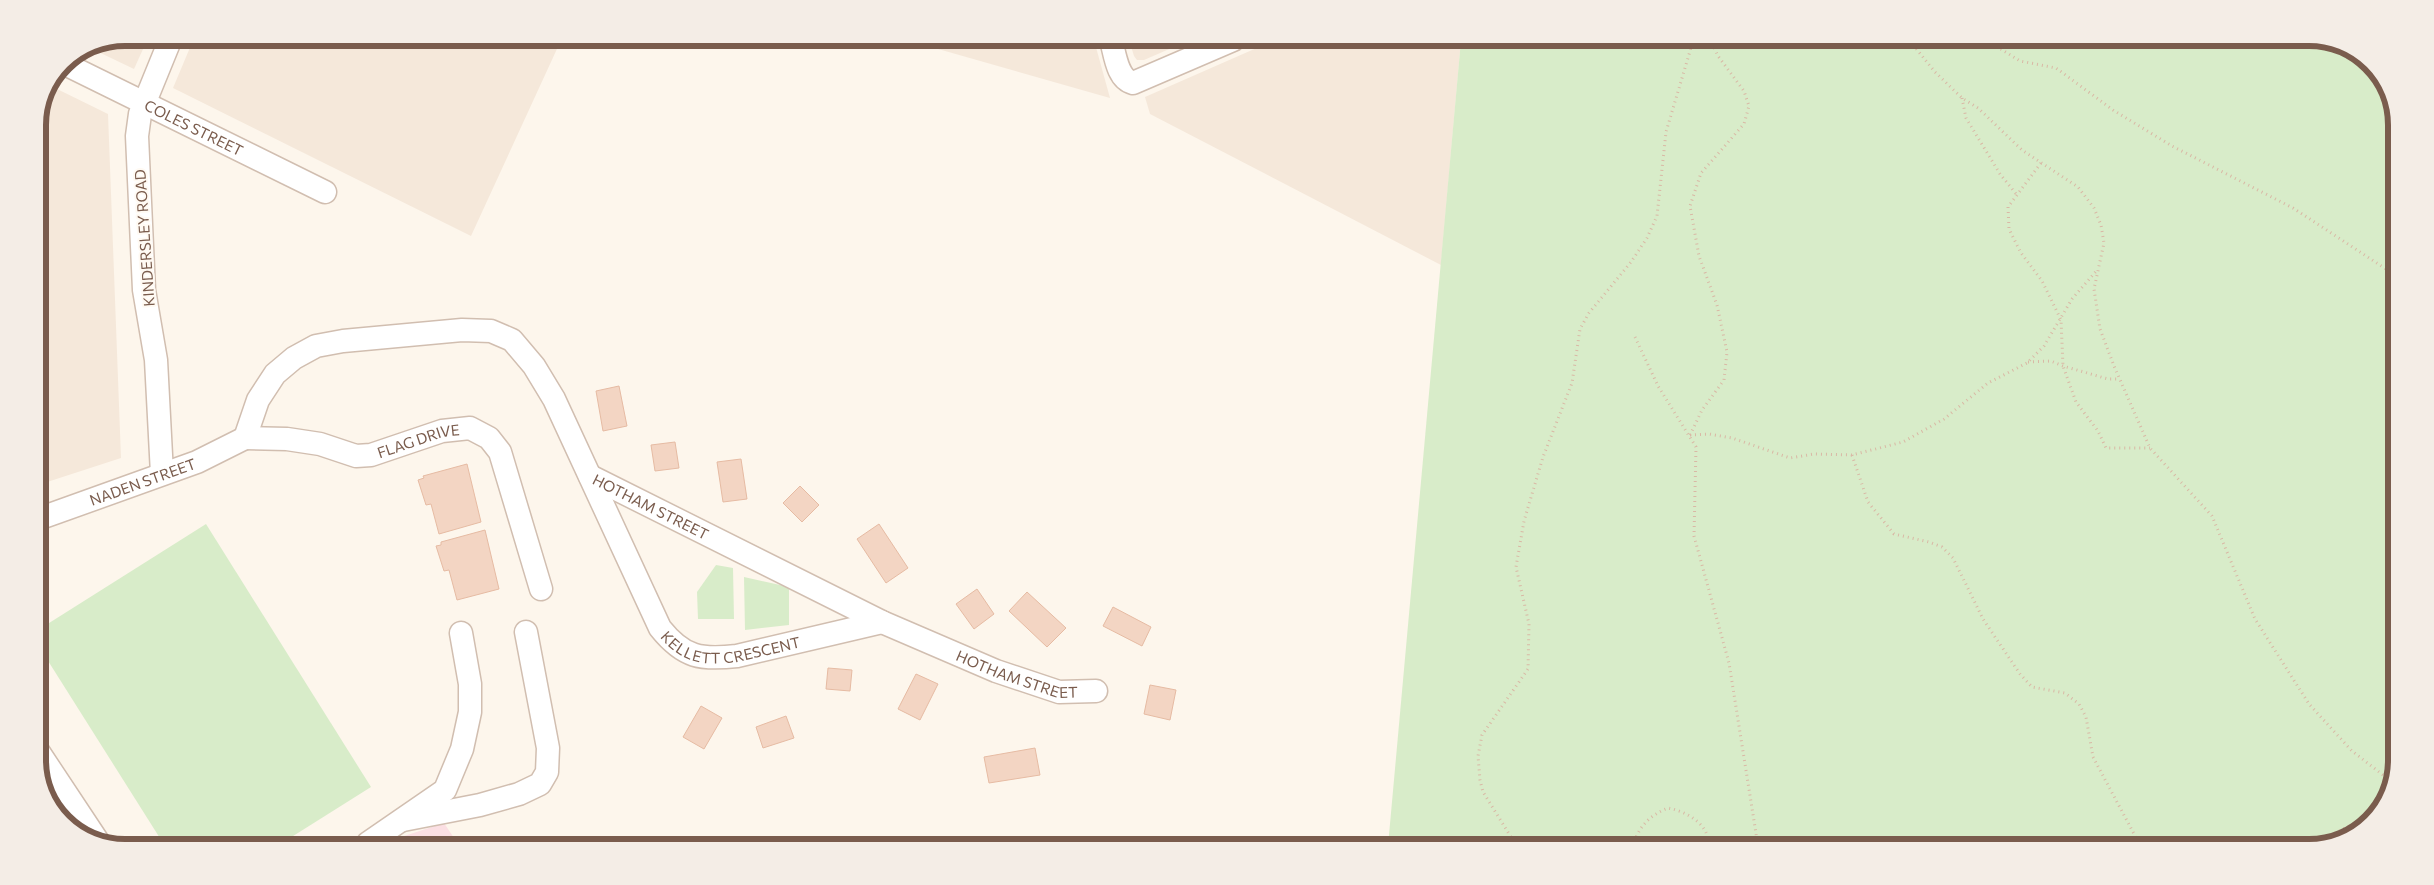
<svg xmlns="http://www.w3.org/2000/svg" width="2434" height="885" font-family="Commissioner,sans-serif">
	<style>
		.residential { fill: #f5e8da }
		.medical { fill: #fbdfe3 }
		.green { fill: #d8ecc9 }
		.building { fill: #f3d5c3; stroke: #e6bba3 }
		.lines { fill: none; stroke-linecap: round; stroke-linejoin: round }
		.minor-casing { stroke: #d1beb0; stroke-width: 25 }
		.path { stroke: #d9b8a5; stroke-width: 3; stroke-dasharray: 1 4; stroke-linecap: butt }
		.minor { stroke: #fff; stroke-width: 22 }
		.labels { text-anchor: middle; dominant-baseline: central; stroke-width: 4; stroke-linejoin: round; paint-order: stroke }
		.street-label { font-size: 15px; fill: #7a5c4d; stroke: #fffaf3 }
		.rim { fill: none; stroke: #7a5c4d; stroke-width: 6 }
	</style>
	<rect width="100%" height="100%" fill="#fdf6ec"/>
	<g class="residential">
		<polygon points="125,38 148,38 134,69 88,47"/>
		<polygon points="194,38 562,38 471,236 173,88"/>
		<polygon points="903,39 1094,40 1110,98"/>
		<polygon points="1129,40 1190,40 1144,60 1137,60 1134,56"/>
		<polygon points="1275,40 1461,40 1441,265 1150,114 1145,97"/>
		<polygon points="53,87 108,114 121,458 38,485 38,120"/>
	</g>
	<polygon class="medical" points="444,823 458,844 382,844 383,843"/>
	<g class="green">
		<polygon points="1461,40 2332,42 2380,78 2396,119 2392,788 2362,829 2309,847 1388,846"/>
		<polygon points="206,524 371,787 282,843 163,843 38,645 38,630"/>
		<polygon points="716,565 733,568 734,619 698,619 697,592"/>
		<polygon points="744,577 789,587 789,625 745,630"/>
	</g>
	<g class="building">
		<polygon points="619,386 627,426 603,431 596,391"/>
		<polygon points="675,442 679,468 655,471 651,445"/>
		<polygon points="741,459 747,499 723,502 717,462"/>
		<polygon points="467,464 481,522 439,534 431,504 426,505 418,480 424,478 423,476"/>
		<polygon points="800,486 819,505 802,522 783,503"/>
		<polygon points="879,524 908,568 886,583 857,539"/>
		<polygon points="485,530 499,589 457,600 449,570 444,571 436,546 441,545 441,542"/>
		<polygon points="977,589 994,614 974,629 956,604"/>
		<polygon points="1027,592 1066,628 1047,647 1009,611"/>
		<polygon points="1113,607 1151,627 1142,646 1103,626"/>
		<polygon points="828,668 852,670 850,691 826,689"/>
		<polygon points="916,674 938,684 920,720 898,709"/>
		<polygon points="1150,685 1176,690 1170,720 1144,714"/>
		<polygon points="701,706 722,718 704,749 683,737"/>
		<polygon points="786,716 794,738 763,748 756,727"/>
		<polygon points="1035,748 1040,775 989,783 984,757"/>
	</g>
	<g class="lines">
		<g class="minor-casing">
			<g id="minor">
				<path d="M 1111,40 C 1115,54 1117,79 1133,83 L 1233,40"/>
				<path id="s1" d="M 63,63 L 325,192"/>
				<path id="s2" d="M 245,438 L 258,400 L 275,374 L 294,358 L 316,346 L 343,341 L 462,330 L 491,331 L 512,340 L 534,366 L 554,399 L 660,628 C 684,658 701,660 737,656 L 882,622"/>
				<path id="s3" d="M 245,438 L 287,439 L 320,444 L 356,456 L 371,455 L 442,431 L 470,428 L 489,438 L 500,452 L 541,589"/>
				<polyline points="162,474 156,360 144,290 137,136 140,114 171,38"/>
				<path id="s4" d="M 590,476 L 882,622 L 996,671 L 1059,692 L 1096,691"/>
				<path id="s5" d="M 38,519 L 197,462 L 245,438"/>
				<polyline points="38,751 99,843"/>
				<polyline points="403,820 480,805 519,794 540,784 547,772 548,748 526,632"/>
				<polyline points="368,843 445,790 462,749 470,712 470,684 461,633"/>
			</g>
		</g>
		<g class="path">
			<polyline points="1910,41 1935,72 1962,98 1978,108 2022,150 2078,187 2094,208 2101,225 2104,243 2094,289 2100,329 2114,366 2150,448 2212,516 2255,619 2309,704 2352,751 2392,782"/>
			<polyline points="1988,41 2020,61 2056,68 2113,110 2172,146 2293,208 2395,275"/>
			<polyline points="1962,98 1966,118 2000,174 2017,195"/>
			<polyline points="2041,163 2008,207 2009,229 2021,253 2042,281 2061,320 2063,366 2076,402 2098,431 2106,448 2150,448"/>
			<polyline points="1635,337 1658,386 1696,447 1694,536 1729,663 1758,846"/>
			<polyline points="2028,362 2051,361 2063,366 2108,379 2119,379"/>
			<polyline points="1690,435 1709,434 1732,438 1790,458 1814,454 1852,455 1903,442 1944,419 1988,383 2027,363 2044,346 2072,299 2098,269"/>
			<polyline points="1690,435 1702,410 1724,380 1727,352 1717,305 1699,256 1690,206 1701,173 1744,124 1749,106 1744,91 1718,56 1711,41"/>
			<polyline points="1852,455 1868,502 1894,534 1929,542 1942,547 1953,558 1983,619 2020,674 2032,687 2065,693 2079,704 2086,717 2093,757 2141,847"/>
			<polyline points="1513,846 1514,842 1483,792 1480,780 1478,756 1482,735 1528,669 1529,624 1516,567 1524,521 1543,457 1572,383 1580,329 1589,313 1631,262 1647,238 1657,216 1666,132 1693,41"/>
			<path d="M 1633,846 C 1638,827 1650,815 1668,808 C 1684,811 1704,821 1708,838 L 1702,846"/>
			<polyline points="2308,847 2373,814"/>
		</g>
		<use href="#minor" class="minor"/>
	</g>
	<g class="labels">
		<g class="street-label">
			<text stroke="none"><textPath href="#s1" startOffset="146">COLES STREET</textPath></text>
			<text transform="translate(144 238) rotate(-94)">KINDERSLEY ROAD</text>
			<text stroke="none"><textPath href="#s3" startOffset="178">FLAG DRIVE</textPath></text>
			<text stroke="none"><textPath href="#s5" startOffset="111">NADEN STREET</textPath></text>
			<text stroke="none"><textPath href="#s4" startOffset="68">HOTHAM STREET</textPath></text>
			<text stroke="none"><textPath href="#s2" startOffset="724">KELLETT CRESCENT</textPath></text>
			<text stroke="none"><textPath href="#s4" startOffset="472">HOTHAM STREET</textPath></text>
		</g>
	</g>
	<path d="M0 0H2434V885H0ZM125 46H2309A79 79 0 0 1 2388 125V760A79 79 0 0 1 2309 839H125A79 79 0 0 1 46 760V125A79 79 0 0 1 125 46Z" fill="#f4ede6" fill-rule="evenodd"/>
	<path class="rim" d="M125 46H2309A79 79 0 0 1 2388 125V760A79 79 0 0 1 2309 839H125A79 79 0 0 1 46 760V125A79 79 0 0 1 125 46Z"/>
</svg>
